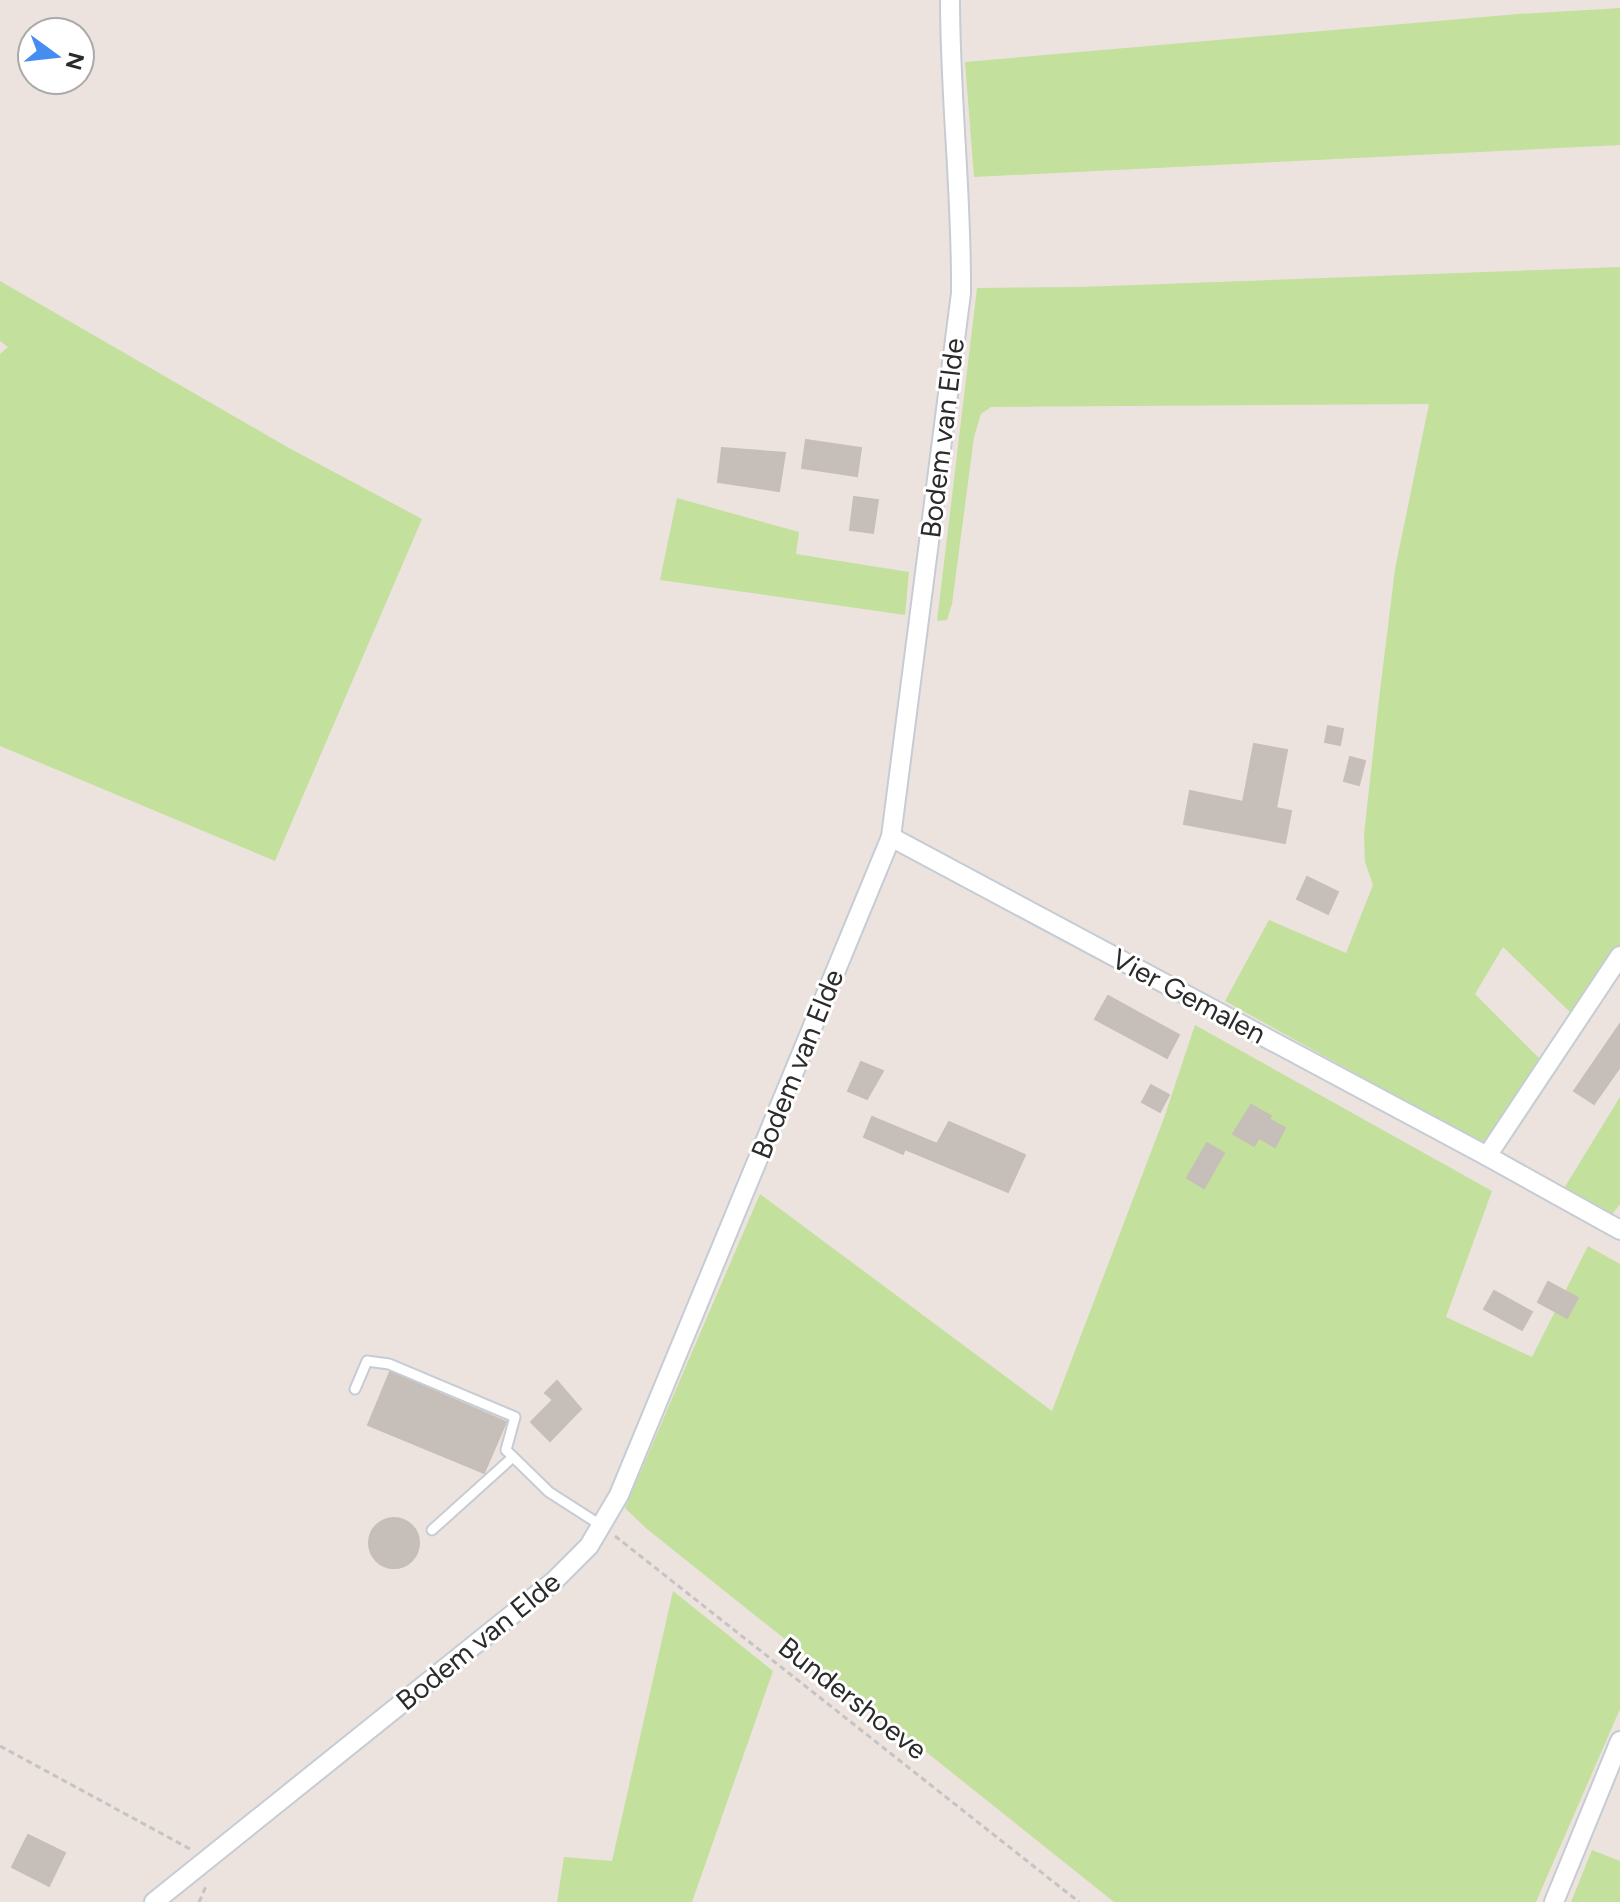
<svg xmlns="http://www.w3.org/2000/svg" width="1620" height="1902" font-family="Figtree,sans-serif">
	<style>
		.green { fill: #c3e09d }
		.building { fill: #c5beb9; stroke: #c7beb8; stroke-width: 2 }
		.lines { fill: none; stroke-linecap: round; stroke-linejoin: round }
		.lane-casing { stroke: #c6ccd4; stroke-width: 13 }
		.street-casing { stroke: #c6ccd4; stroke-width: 22 }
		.path { stroke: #c4c4c4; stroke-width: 3; stroke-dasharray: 6 4; stroke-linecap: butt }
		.lane { stroke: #fff; stroke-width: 9 }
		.street { stroke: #fff; stroke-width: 18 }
		.labels { text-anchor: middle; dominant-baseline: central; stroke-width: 6; stroke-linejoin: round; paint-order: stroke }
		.street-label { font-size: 28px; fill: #2b2b2b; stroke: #fff }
	</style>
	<rect width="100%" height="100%" fill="#ece3de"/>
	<g class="green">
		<polygon points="1620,8 1620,145 974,177 965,62 1518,14"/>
		<polygon points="1620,267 1620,946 1573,1015 1503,947 1475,994 1542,1061 1486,1146 1225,1001 1269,920 1346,953 1373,885 1365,862 1364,834 1379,699 1395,569 1429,404 991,407 981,414 974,437 952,604 947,620 937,621 977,288 1080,287"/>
		<polygon points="0,281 289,448 422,519 275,861 0,746 0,354 8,347 0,341"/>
		<polygon points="677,498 799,532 796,554 909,572 905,615 660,580"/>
		<polygon points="1195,1025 1492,1191 1446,1317 1532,1357 1588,1246 1620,1264 1620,1709 1536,1902 1114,1902 647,1529 625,1508 760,1194 1052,1411 1164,1118"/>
		<polygon points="1620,1097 1620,1204 1610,1217 1563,1190"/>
		<polygon points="673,1591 773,1671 692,1902 557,1902 564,1857 612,1861"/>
		<polygon points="1592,1850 1620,1861 1620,1902 1571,1902"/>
	</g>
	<g class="building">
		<polygon points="806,440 861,448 857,476 802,468"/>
		<polygon points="722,448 785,453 779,491 718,482"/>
		<polygon points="854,497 878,500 873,533 850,530"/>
		<polygon points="1328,726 1343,729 1340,745 1325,742"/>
		<polygon points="1254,744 1287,750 1276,808 1291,811 1285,843 1184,824 1190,791 1243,802"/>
		<polygon points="1350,757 1365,761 1359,785 1344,781"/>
		<polygon points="1307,877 1338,892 1328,914 1297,899"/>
		<polygon points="1108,996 1179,1035 1167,1058 1095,1019"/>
		<polygon points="1620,1024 1620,1067 1594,1104 1574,1091"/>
		<polygon points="861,1062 883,1071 867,1099 848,1091"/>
		<polygon points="1151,1085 1169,1095 1160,1112 1142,1102"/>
		<polygon points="1251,1105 1271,1116 1269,1119 1285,1128 1275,1147 1259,1138 1254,1146 1233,1134"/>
		<polygon points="872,1117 937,1144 949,1122 1025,1155 1008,1192 905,1149 903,1154 864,1137"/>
		<polygon points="1207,1143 1224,1153 1204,1188 1187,1178"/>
		<polygon points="1548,1282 1578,1298 1567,1318 1538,1302"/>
		<polygon points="1494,1291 1532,1312 1522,1330 1484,1309"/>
		<polygon points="390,1372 506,1422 484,1473 368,1425"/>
		<polygon points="557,1381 581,1409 550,1441 531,1422 553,1400 545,1393"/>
		<circle cx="394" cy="1543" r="25"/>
		<polygon points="28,1835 65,1853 49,1886 12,1867"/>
	</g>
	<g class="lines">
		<g class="lane-casing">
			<g id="lane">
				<polyline points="355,1389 367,1361 389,1364 515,1417 506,1450 549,1492 602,1526"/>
				<polyline points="432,1530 513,1457"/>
			</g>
		</g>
		<g class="street-casing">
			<g id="street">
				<polyline points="891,837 1487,1156 1620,1230"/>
				<polyline points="1487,1156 1620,956"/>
				<path d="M 154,1902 L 554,1581 L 589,1546 L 619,1495 L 891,837 L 961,293 C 962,195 950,98 950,0"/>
				<polyline points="1554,1902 1620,1741"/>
			</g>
		</g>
		<g class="path">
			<polyline points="615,1536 1079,1902"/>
			<polyline points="0,1746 190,1849"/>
			<polyline points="199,1902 207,1884"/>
		</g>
		<use href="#lane" class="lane"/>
		<use href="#street" class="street"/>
	</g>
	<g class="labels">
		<g class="street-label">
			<text transform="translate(942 438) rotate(-83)">Bodem van Elde</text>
			<text transform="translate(1189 996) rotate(28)">Vier Gemalen</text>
			<text transform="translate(797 1064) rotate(-68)">Bodem van Elde</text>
			<text transform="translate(478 1641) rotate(-39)">Bodem van Elde</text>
			<text transform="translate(853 1698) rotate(38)">Bundershoeve</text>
		</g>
	</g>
	<g transform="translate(56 56) rotate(105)"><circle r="38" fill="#ffffff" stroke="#aaaaaa" stroke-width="2"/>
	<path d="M0-6L14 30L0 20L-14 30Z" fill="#478cf0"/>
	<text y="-12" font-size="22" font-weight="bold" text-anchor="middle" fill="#2b2b2b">N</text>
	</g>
</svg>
